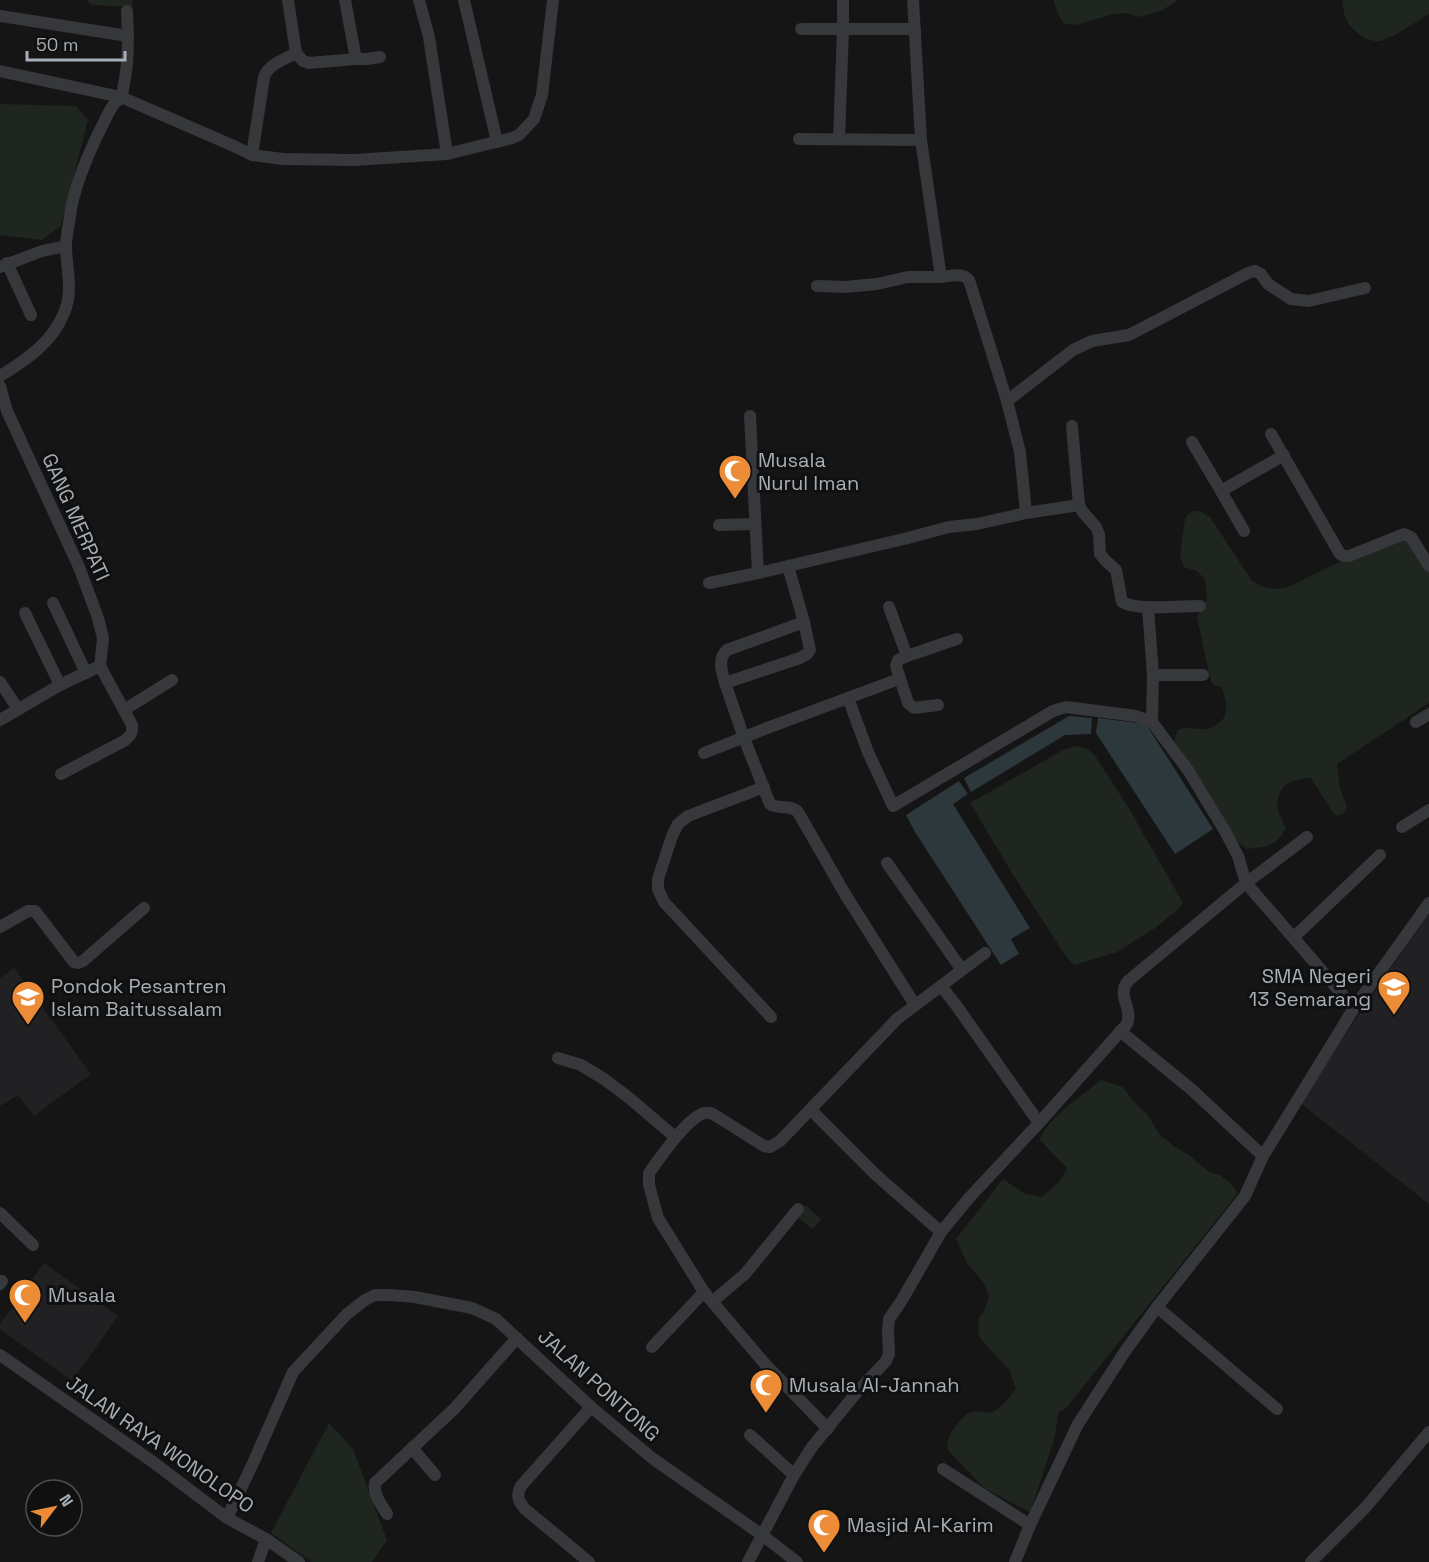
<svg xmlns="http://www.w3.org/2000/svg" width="1429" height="1562" font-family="'Space Grotesk',sans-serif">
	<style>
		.built { fill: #212123 }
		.green { fill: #1f261f }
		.water { fill: #2d383c }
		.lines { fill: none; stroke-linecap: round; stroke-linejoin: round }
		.street { stroke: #36383b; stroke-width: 12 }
		.labels { text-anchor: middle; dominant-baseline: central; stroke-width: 6; stroke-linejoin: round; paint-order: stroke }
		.poi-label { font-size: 20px; fill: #a7afb6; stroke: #101011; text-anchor: start }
		.street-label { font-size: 20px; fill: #a7afb6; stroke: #101011 }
	</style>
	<rect width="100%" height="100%" fill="#151516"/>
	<g class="built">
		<polygon points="1429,913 1429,1204 1299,1102"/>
		<polygon points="14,968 91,1074 34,1116 18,1095 0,1106 0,978"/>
		<polygon points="44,1263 118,1316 72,1381 0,1329 0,1324"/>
	</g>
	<g class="green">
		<polygon points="86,0 133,0 132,7 92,5"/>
		<polygon points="1054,0 1178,0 1161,11 1138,17 1126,13 1113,14 1076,25 1064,24 1057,12"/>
		<path d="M 1342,0 L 1429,0 L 1429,14 C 1417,21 1392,39 1379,41 C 1368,42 1354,32 1348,23 C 1344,16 1343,7 1342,0 Z"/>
		<polygon points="0,104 76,106 88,120 61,226 42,240 0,235"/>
		<path d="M 1193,511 L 1199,511 L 1210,517 L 1252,581 L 1264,587 L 1276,589 L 1288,587 L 1364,550 L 1411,539 L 1429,572 L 1429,703 L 1337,764 L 1340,789 L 1347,807 L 1344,813 L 1338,816 L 1333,813 L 1311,778 C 1290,779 1275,786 1278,810 C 1279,816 1283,822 1286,828 C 1276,847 1266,847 1246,849 L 1237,841 L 1206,787 L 1174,742 L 1177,731 C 1187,725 1195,730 1206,729 C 1210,729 1215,726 1219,723 C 1231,714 1225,700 1222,687 L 1216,686 L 1211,682 L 1197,617 L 1207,599 L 1205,579 L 1197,571 L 1184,567 L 1180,556 L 1185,519 L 1188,514 Z"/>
		<polygon points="1076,746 1087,749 1094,754 1128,807 1183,903 1175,912 1155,928 1117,952 1074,965 1065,955 1012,873 970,803 1063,750"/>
		<path d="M 1101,1080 L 1123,1087 L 1134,1102 L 1147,1114 L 1160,1135 L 1175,1147 L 1190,1156 L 1209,1172 L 1220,1175 L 1230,1183 L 1238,1193 L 1067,1407 L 1058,1413 L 1055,1437 L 1030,1512 L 984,1488 L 948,1450 C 947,1445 947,1445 948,1440 C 950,1432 964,1413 972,1412 C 981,1410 987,1416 996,1410 C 1003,1406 1010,1396 1016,1389 L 1010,1371 L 979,1337 L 978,1324 L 979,1318 L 983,1313 L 989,1297 L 984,1283 L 967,1263 L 956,1239 L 1003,1179 L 1025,1194 L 1042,1197 L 1060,1181 L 1067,1168 L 1040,1140 C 1048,1117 1082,1096 1101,1080 Z"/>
		<polygon points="805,1205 821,1219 813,1229 796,1216"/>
		<polygon points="329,1423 353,1449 387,1540 372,1562 312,1562 271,1533"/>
	</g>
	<g class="water">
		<polygon points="1069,716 1092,718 1091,734 1065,735 971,792 964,778"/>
		<polygon points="1098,718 1146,724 1213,829 1175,854 1096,733"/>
		<polygon points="959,781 968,794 953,804 1030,928 1011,939 1019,954 1001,965 915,832 906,815"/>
	</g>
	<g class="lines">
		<g class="street">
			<polyline points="419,0 429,37 447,154"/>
			<polyline points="464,0 497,142"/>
			<path d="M 913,0 L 921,140 L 941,277 C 951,276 962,272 969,280 L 1007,401 L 1020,452 L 1026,513"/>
			<polyline points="0,16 128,36"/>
			<polyline points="801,29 915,29"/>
			<polyline points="296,53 303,61 309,63 356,59 345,0"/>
			<polyline points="356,59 367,59 380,57"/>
			<polyline points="0,71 121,97 236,147 252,155 283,159 354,160 447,154 512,138 519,135 534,119 542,95 553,0"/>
			<polyline points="799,139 921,140"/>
			<polyline points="839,139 843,30 843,0"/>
			<path d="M 252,155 L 264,77 C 269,64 283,60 296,53 L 288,0"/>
			<polyline points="7,263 31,315"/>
			<polyline points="0,267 42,251 66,246"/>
			<polyline points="817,286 845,287 877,284 908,277 941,277"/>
			<path d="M 0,376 C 26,360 52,343 64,313 C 74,290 66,269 66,246 C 66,234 70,221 71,209 C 76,182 87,157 99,132 C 104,123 108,112 114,104 C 116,101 119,100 121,98 C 123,95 123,88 124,84 C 129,60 128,36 127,11"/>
			<polyline points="0,386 7,411 79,567 98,618 103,638 100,666"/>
			<polyline points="1007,401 1073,350 1092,341 1129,335 1248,273 1255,271 1261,274 1268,284 1291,299 1309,301 1365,288"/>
			<path d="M 750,416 L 758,573 L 788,566 L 804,622 L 810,650 L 807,654 L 800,658 L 725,683 L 744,738 L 770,804 C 779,810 791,804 798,812 L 845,894 L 915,1005"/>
			<path d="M 1072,426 L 1079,505 L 1082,511 L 1096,527 L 1099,534 L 1100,554 L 1105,560 L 1116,570 L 1122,602 C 1138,611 1180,606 1200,606"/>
			<polyline points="1271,434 1340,554 1344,556 1349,556 1404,534 1411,537 1429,566"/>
			<polyline points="1192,442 1221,491 1284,455"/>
			<polyline points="1221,491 1244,531"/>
			<polyline points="719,525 754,524"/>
			<polyline points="788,566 904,539 949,527 977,524 1026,513 1079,505"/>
			<polyline points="709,583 758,573"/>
			<polyline points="53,603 86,673"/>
			<polyline points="889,607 907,656 898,660 896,666 908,703 914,708 938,705"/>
			<polyline points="1148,607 1153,675 1152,722"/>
			<polyline points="25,613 60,685"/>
			<polyline points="907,656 957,639"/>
			<polyline points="1153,675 1203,675"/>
			<polyline points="0,682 18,709"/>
			<path d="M 725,683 C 722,672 717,659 727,650 L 804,622"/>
			<polyline points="848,698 868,752 893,806 1053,711 1066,707 1136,716 1152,722 1188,770 1225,831 1238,856 1246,883 1354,1008"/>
			<polyline points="124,710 172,680"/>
			<polyline points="0,720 60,685 100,666"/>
			<polyline points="1416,722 1429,714"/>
			<polyline points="704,753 762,730 899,679"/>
			<path d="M 61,774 L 124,741 C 130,736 133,734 132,725 L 100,666"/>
			<polyline points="764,787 688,816 678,824 672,836 658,879 658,889 664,902 771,1017"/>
			<polyline points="1402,827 1429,810"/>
			<polyline points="0,927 28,911 35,911 74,962 78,963 83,961 144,908"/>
			<polyline points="1294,937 1380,855"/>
			<polyline points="962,970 985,953"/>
			<polyline points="941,986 956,1005 1039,1123"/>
			<polyline points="1120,1031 1191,1089 1263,1156"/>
			<polyline points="558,1058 581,1065 604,1079 628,1097 675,1137"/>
			<polyline points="811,1110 876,1175 941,1232"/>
			<polyline points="0,1213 33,1245"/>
			<polyline points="0,1284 2,1281"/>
			<polyline points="713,1301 745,1274 798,1209"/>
			<polyline points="1157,1307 1277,1409"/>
			<polyline points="652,1347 704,1292"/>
			<polyline points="0,1355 153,1462 227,1518 266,1539 299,1562"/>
			<path d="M 828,1429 L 765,1364 L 704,1292 L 658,1218 L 649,1185 L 649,1173 C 660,1158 686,1119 704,1113 C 708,1112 709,1113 713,1114 L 764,1146 L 770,1147 L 780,1141 L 897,1019 L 962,970 L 887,863"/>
			<polyline points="750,1435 794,1475"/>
			<polyline points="412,1448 435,1475"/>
			<polyline points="943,1469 1030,1525"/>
			<path d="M 387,1514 C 381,1504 373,1494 375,1483 L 454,1409 L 517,1338"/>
			<polyline points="227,1518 254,1461 293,1372 347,1314 365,1300 375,1295 389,1295 415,1297 472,1308 496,1319 591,1407 652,1458 762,1535 797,1562"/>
			<polyline points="258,1562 266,1539"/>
			<path d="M 589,1562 L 525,1509 C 518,1501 516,1496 521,1486 L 591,1407"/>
			<path d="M 748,1562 L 794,1475 L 812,1447 L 857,1392 L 886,1361 L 889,1354 L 888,1331 L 889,1319 L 902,1300 L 941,1232 L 969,1198 L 1039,1123 L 1127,1024 C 1133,1006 1116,996 1128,981 L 1246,883 L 1307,837"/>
			<polyline points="1015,1562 1030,1525 1078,1424 1124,1353 1157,1307 1245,1196 1263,1156 1354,1008 1429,903"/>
			<polyline points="1311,1562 1365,1508 1429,1432"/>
		</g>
	</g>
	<defs>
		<g id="mosque-pin" transform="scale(1.725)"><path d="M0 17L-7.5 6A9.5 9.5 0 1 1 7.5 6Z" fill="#ed8c36" stroke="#101011"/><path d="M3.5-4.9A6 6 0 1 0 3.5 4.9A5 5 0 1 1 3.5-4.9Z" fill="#fff"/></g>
		<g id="school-pin" transform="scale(1.725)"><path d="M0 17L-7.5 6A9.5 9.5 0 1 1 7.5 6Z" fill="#ed8c36" stroke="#101011"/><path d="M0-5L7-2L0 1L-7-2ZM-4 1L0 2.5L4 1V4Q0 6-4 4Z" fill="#fff"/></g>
	</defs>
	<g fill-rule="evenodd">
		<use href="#mosque-pin" x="735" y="471"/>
		<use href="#school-pin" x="1394" y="987"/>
		<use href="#school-pin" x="28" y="997"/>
		<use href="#mosque-pin" x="25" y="1295"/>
		<use href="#mosque-pin" x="766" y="1385"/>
		<use href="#mosque-pin" x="824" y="1525"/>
	</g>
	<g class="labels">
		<g class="poi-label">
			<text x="758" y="460">Musala<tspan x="758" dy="23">Nurul Iman</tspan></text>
			<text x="1371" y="976" text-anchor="end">SMA Negeri<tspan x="1371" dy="23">13 Semarang</tspan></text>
			<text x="51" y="986">Pondok Pesantren<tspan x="51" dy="23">Islam Baitussalam</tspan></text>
			<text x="48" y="1295">Musala</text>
			<text x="789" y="1385">Musala Al-Jannah</text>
			<text x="847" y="1525">Masjid Al-Karim</text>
		</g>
		<g class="street-label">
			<text transform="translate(76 517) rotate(66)">GANG MERPATI</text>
			<text transform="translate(599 1385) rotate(42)">JALAN PONTONG</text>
			<text transform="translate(160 1444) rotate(35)">JALAN RAYA WONOLOPO</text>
		</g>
	</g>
	<g transform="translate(54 1508) rotate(58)"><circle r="28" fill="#101011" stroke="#4c5053" stroke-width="1.5"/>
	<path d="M0-4.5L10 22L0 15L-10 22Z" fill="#ed8c36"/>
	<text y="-9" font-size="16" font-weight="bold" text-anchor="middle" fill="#a7afb6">N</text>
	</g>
	<path d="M27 51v9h98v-9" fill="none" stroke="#a7afb6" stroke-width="3"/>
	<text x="36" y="51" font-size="18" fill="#a7afb6" stroke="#101011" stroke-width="4.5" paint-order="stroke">50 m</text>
</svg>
